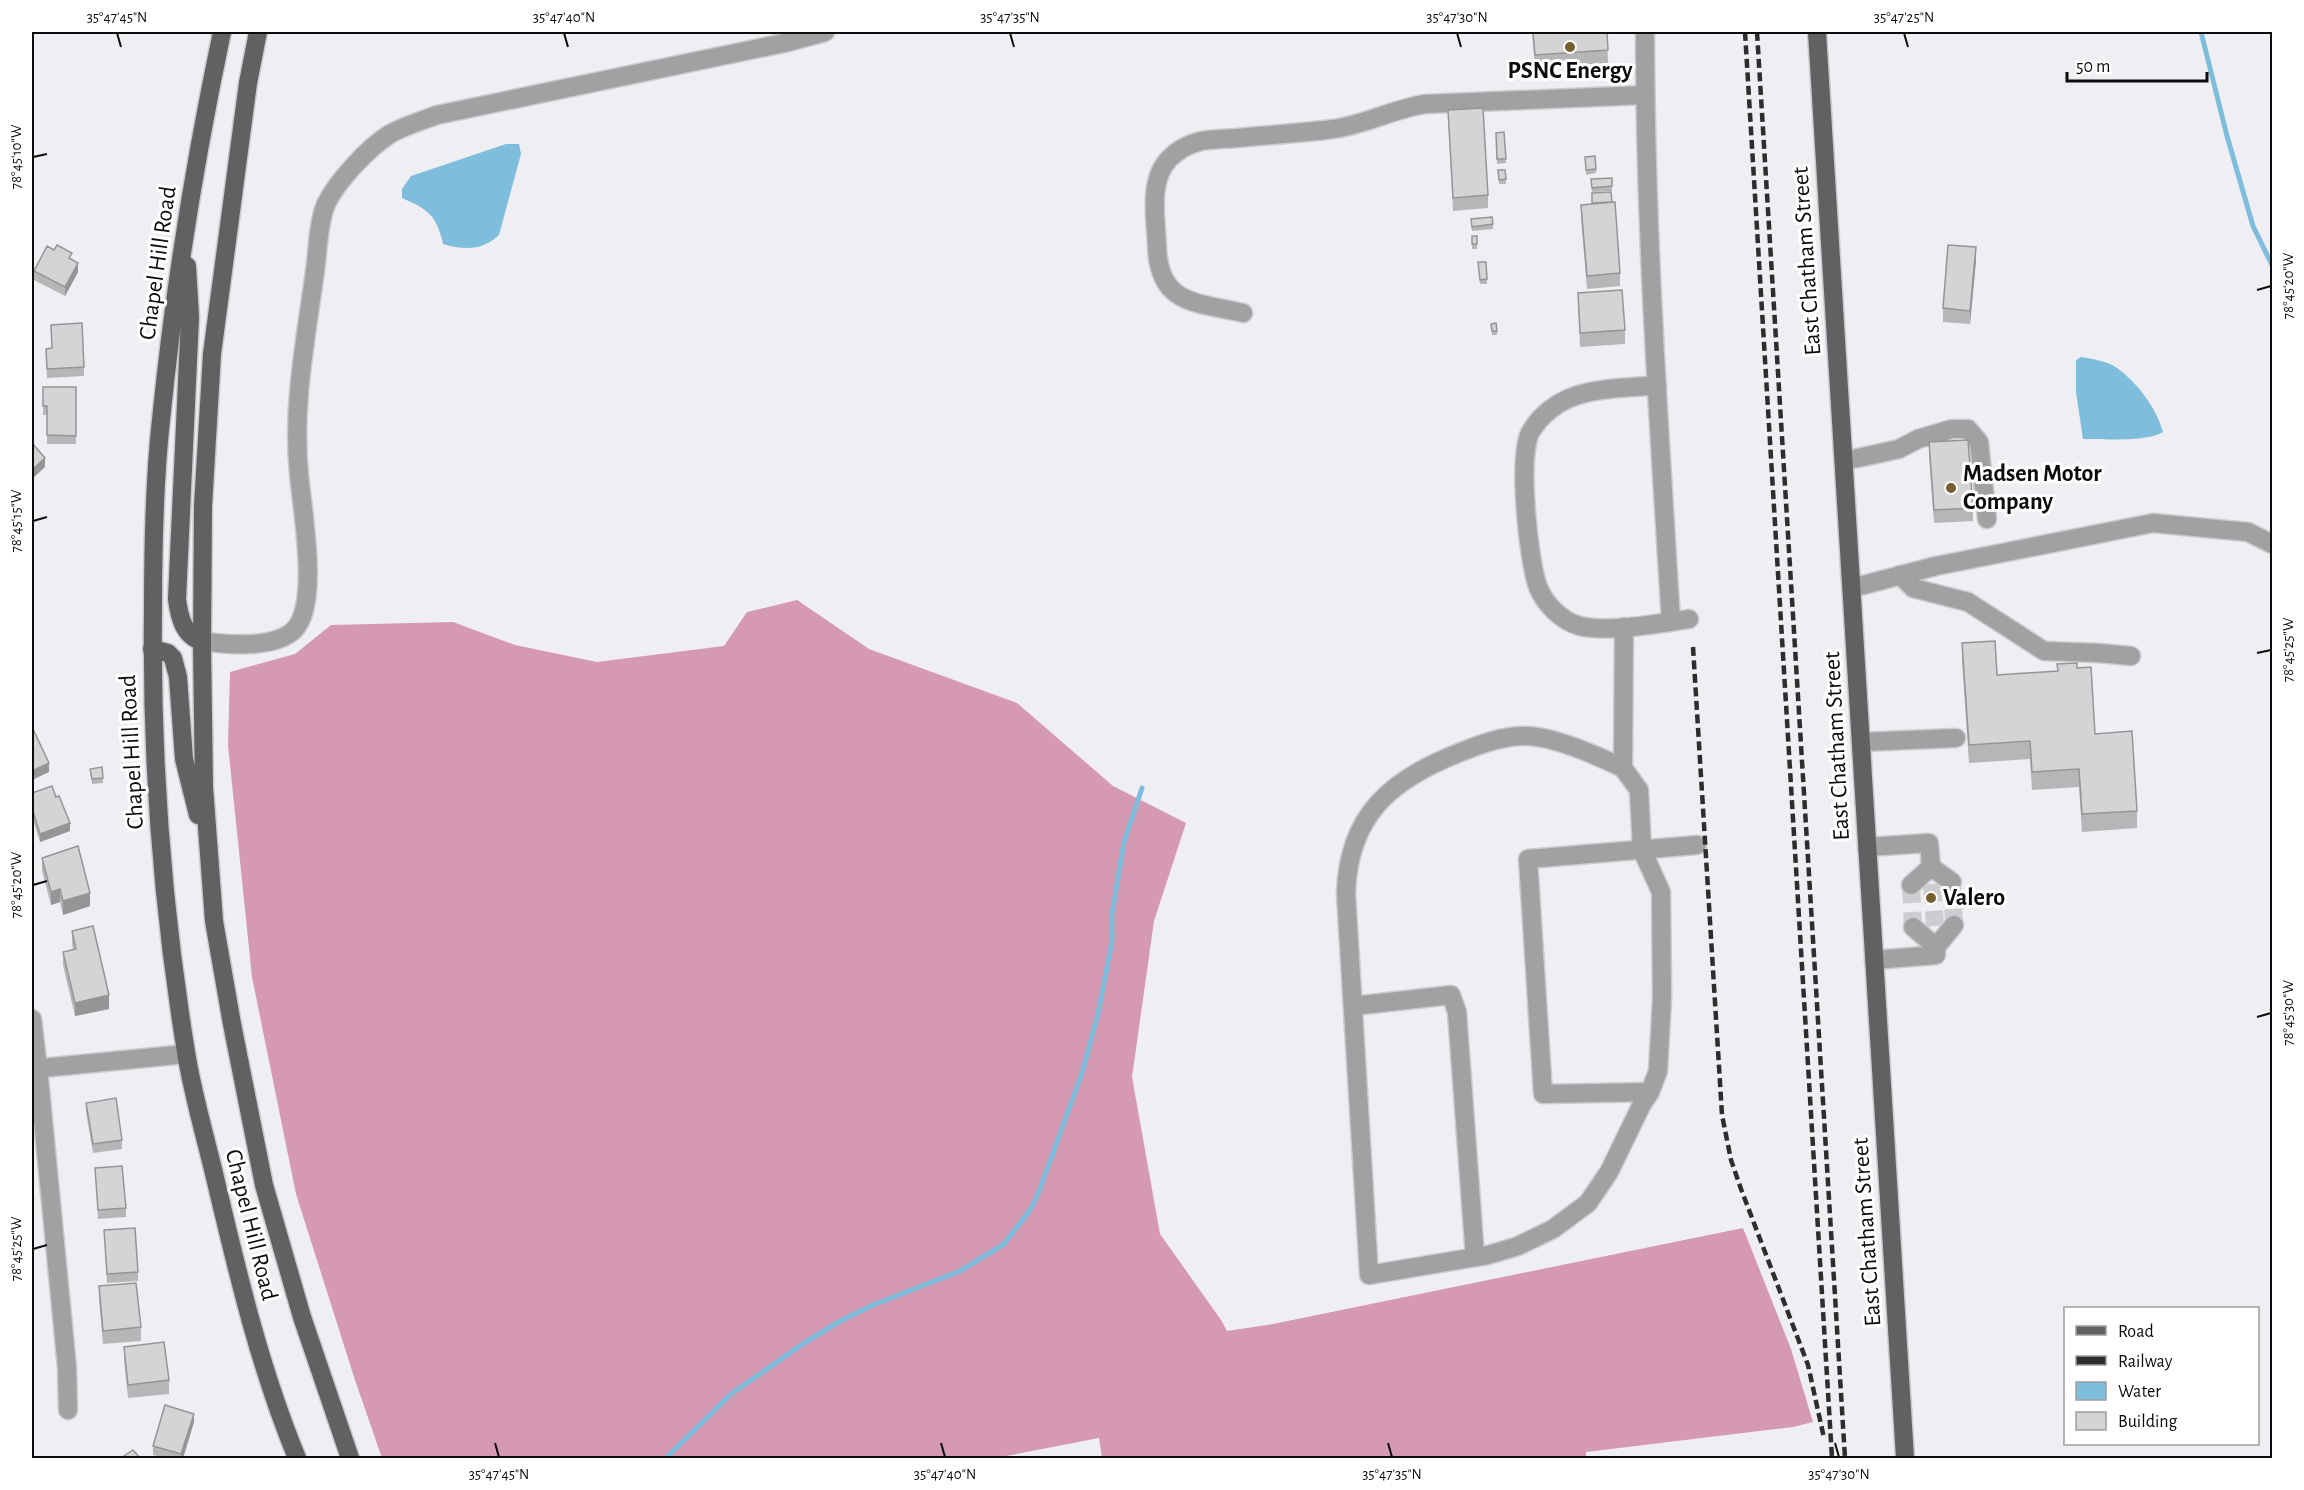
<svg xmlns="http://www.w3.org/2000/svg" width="2304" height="1490" font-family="'Alegreya Sans',sans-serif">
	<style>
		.forest { fill: #d599b1 }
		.water { fill: #7fbddd }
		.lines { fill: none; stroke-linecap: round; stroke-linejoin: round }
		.stream { stroke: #7fbddd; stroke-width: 5 }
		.minor-tunnel { stroke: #cdccd0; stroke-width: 18; stroke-dasharray: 18 9; stroke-linecap: butt }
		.minor-casing { stroke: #cbcacd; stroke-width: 21 }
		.major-casing { stroke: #cbcacd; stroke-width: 21 }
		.minor { stroke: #a0a1a2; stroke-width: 18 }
		.major { stroke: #606163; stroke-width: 18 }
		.rail { stroke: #2d2d2e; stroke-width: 4.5; stroke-dasharray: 9 4.5; stroke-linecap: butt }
		.wall { fill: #b8b5b8 }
		.shaded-wall { fill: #969496 }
		.building { fill: #d6d3d6; stroke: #969496; stroke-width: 1.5 }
		.ticks { fill: none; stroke: #0c0c0d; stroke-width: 2 }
		.poi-dot { fill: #755f2f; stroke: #fff; stroke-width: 2 }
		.labels { text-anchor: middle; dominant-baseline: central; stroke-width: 6; stroke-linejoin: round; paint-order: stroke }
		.poi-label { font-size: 24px; font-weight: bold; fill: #0c0c0d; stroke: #fff; text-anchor: start }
		.street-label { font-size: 24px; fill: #0c0c0d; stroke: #fff }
		.neatline { fill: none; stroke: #0c0c0d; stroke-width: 2 }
		.ticks-label { font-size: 15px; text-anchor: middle; fill: #0c0c0d }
	</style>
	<rect width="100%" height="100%" fill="#efeef2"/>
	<polygon class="forest" points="797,600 869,649 1017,703 1113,786 1186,823 1154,921 1132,1077 1160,1234 1221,1320 1227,1331 1273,1324 1743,1228 1791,1349 1813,1422 1793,1427 1586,1452 1586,1458 1102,1458 1099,1438 996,1458 382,1458 355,1380 296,1194 252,977 228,745 230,672 295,654 331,625 453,622 515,645 597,662 724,646 747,612"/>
	<g class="water">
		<path d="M 506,144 L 519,144 L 521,154 L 499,235 C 482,251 464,250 443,244 C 437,215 427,209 402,198 L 402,189 L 411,176 Z"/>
		<path d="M 2081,357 C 2093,359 2107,361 2117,368 C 2137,382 2157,409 2163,432 C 2148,442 2103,439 2083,439 L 2076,392 L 2076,360 Z"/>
	</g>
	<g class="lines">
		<g class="stream">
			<polyline points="2201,32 2227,136 2253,226 2272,265"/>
			<polyline points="666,1458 731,1394 804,1343 840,1321 873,1305 960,1271 1004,1244 1030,1210 1038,1194 1082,1073 1098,1014 1112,941 1112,914 1124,842 1142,788"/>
		</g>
		<g class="minor-tunnel">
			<polyline points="1952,882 1954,925"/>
			<polyline points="1932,884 1935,926"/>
			<polyline points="1911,885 1913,927"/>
		</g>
		<g class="minor-casing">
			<g id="minor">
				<path d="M 1645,32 C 1645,229 1659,425 1671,622"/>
				<path d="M 1243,313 C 1196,302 1159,305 1157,247 C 1156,219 1148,181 1169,159 C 1177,150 1190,144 1201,141 C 1212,139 1226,139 1237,138 C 1269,135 1301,133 1333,129 C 1364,125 1393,109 1425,104 L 1645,95"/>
				<path d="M 1657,385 C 1623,389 1579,386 1551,409 C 1543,415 1535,424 1530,433 C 1518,459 1528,559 1538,587 C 1545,604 1561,621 1580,626 C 1608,633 1660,623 1689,619"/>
				<polyline points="1844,461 1899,449 1918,439 1952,429 1968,429 1979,442 1987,519"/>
				<polyline points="1900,575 1913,588 1968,602 2044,651 2099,653 2131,656"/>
				<polyline points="1852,588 1936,566 2153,523 2248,532 2272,544"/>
				<path d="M 202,641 C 227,645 274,649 294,630 C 320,604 302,510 299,474 C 292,406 306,338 315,271 C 318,250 318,223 326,204 C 337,181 369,147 390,134 C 404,126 421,121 437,115 L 784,43 L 825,32"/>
				<polyline points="1861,742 1956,738"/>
				<path d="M 1623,768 C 1598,756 1555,737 1527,736 C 1505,735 1481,744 1461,752 C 1391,779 1348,815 1346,894 L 1369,1275 L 1488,1255 L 1518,1246 L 1553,1229 L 1588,1203 L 1609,1172 L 1642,1104 L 1650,1092 L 1658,1071 L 1662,998 L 1661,892 L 1642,850 L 1639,790 L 1623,768 L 1624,627"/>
				<polyline points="1867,847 1929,843 1931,867 1911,885"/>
				<polyline points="1931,867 1952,882"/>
				<polyline points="1936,947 1954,925"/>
				<polyline points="1874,960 1936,955 1936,947 1913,927"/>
				<polyline points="1353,1006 1451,995 1457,1012 1475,1257"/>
				<polyline points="32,1019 38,1068 67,1368 68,1410"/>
				<polyline points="32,1069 186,1054"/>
				<polyline points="1650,1092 1543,1094 1528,859 1697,845"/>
			</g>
		</g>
		<g class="major-casing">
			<g id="major">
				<path d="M 222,32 C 195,160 174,290 161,420 C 154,483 153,546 153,609 C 151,757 162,905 186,1052 C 193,1097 207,1142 217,1186 C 239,1279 261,1371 297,1458"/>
				<polyline points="258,32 248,83 212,354 203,506 202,646 204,787 214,921 232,1024 264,1185 302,1317 350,1458"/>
				<polyline points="1817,32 1905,1458"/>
				<path d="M 187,266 L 190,317 L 177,599 C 179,615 183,636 202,641"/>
				<polyline points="152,649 168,653 173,658 178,677 184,759 198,815"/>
			</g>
		</g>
		<use href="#minor" class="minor"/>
		<use href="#major" class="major"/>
		<g class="rail">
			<polyline points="1745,32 1832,1458"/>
			<polyline points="1757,32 1845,1458"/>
			<polyline points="1693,647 1722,1115 1731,1160 1741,1189 1808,1365 1824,1438"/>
		</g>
	</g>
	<g class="wall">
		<polygon points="1532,32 1607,32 1608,63 1535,68"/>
		<polygon points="1448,110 1488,195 1488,208 1453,211"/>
		<polygon points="1504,132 1506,163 1497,164 1496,133"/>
		<polygon points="1585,162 1596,169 1596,173 1586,175"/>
		<polygon points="1498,170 1505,170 1506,184 1499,184"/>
		<polygon points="1591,179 1612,186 1612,191 1592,192"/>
		<polygon points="1592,193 1612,203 1620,273 1620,286 1587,289 1581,218 1581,205 1592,204"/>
		<polygon points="1471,219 1493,224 1493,229 1472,231"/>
		<rect x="1472" y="236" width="5" height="13"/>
		<polygon points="72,260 78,272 65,296 34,280 34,271"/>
		<polygon points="1976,260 1970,324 1943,322 1943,308"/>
		<polygon points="1478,262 1486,262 1487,284 1480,284"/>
		<polygon points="1578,293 1625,330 1625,344 1580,347"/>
		<polygon points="1491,324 1497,331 1497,335 1492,335"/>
		<polygon points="51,325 84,367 84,376 47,378 46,349 52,348"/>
		<polygon points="43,387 76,387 76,444 47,444 47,415 43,415"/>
		<polygon points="1929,442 1973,508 1973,521 1934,523 1929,456"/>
		<polygon points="1962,643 1997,675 2057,671 2077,668 2095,734 2137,811 2137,828 2082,832 2079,787 2032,790 2030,759 1969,763 1962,661"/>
		<polygon points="90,769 103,778 103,783 92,784"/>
		<polygon points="32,793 70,831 40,842 32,817"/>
		<polygon points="42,858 90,906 63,915 60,902 51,905 42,871"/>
		<polygon points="72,931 109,1009 75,1016 63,965 63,952 73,950 72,944"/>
		<polygon points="86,1103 122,1140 122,1149 93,1153 86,1112"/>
		<polygon points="95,1168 126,1208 126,1217 98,1219"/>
		<polygon points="104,1230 138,1272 138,1281 107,1283"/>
		<polygon points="99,1286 141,1327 141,1341 103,1344 99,1300"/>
		<polygon points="124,1347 169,1380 169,1394 128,1398 124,1360"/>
		<polygon points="194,1422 183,1458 166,1458 153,1455 153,1446"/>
	</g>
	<g class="shaded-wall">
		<polygon points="1976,247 1976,260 1970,324 1970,311"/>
		<polygon points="78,263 78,272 65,296 65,287"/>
		<polygon points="45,458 45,467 32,479 32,470"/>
		<polygon points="49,763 49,772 32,780 32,771"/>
		<polygon points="70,823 70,831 40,842 40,834"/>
		<polygon points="60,889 60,902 51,905 51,892"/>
		<polygon points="90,893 90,906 63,915 63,901"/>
		<polygon points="109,995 109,1009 75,1016 75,1003"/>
		<polygon points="194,1414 194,1422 183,1458 181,1458 181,1454"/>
	</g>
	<g class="building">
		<polygon points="1533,32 1607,32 1608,50 1535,55"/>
		<polygon points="1483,108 1488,195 1453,198 1448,110"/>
		<polygon points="1504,132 1506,159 1497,159 1496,133"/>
		<polygon points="1595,156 1596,169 1586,170 1585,157"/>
		<polygon points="1498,170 1505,170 1506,179 1499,180"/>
		<polygon points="1612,178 1612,186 1592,188 1591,179"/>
		<polygon points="1611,192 1612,202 1592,203 1592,193"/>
		<polygon points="1615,202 1620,273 1587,276 1581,205"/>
		<polygon points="1492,217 1493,224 1472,227 1471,219"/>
		<rect x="1472" y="236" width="5" height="8"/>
		<polygon points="57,245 72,253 69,258 78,263 65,287 34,271 47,246 54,250"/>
		<polygon points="1948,245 1976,247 1970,311 1943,308"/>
		<polygon points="1478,262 1486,262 1487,279 1480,280"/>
		<polygon points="1622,290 1625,330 1580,333 1578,293"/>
		<polygon points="82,323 84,367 47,369 46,349 52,348 51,325"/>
		<polygon points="1496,323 1497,331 1492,331 1491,324"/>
		<polygon points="43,387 76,387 76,436 47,435 47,406 43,406"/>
		<polygon points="1968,440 1973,508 1934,510 1929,442"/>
		<polygon points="32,443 45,458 32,470"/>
		<polygon points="1995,641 1997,675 2058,671 2057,664 2077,663 2077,668 2091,667 2095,734 2132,731 2137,811 2082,814 2079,769 2032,772 2030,741 1969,745 1962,643"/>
		<polygon points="32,727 49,763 32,771"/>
		<polygon points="102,767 103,778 92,779 90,769"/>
		<polygon points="52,786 56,797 59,796 70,823 40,834 32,808 32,793"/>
		<polygon points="78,846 90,893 63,901 60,889 51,892 42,858"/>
		<polygon points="93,926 109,995 75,1003 63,952 76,949 72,931"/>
		<polygon points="116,1098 122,1140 93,1144 86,1103"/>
		<polygon points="122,1166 126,1208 98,1210 95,1168"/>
		<polygon points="135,1228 138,1272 107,1274 104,1230"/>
		<polygon points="136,1283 141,1327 103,1331 99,1286"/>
		<polygon points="164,1342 169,1380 128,1385 124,1347"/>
		<polygon points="165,1405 194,1414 181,1454 153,1446"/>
		<polygon points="133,1450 140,1458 121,1458"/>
	</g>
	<path class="ticks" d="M 117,33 L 121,47M 564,33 L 568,47M 1010,33 L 1014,47M 1457,33 L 1461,47M 1904,33 L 1908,47M 33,157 L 47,154M 2257,290 L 2271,286M 33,521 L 47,517M 2257,653 L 2271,650M 33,885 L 47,881M 2257,1017 L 2271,1013M 33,1249 L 47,1245M 495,1443 L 499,1457M 941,1443 L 945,1457M 1388,1443 L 1392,1457M 1835,1443 L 1839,1457"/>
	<g class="poi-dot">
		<circle cx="1570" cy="47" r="6"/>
		<circle cx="1951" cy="488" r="6"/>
		<circle cx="1931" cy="898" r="6"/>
	</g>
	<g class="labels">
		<g class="poi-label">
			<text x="1570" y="71" text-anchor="middle">PSNC Energy</text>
			<text x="1963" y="474">Madsen Motor<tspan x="1963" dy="28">Company</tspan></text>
			<text x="1943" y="898">Valero</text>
		</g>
		<g class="street-label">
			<text transform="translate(1807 261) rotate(-94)">East Chatham Street</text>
			<text transform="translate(158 263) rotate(-82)">Chapel Hill Road</text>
			<text transform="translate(1837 746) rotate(-93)">East Chatham Street</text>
			<text transform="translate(132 752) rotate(-93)">Chapel Hill Road</text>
			<text transform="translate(251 1225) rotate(76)">Chapel Hill Road</text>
			<text transform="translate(1867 1232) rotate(-94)">East Chatham Street</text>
		</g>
	</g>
	<rect width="2304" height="1490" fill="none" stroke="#ffffff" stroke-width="66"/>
	<rect x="2064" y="1307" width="195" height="138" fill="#ffffff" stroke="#9e9e9e" stroke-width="1.5"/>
	<rect x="2076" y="1326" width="30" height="9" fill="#606163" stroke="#9e9e9e" stroke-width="1.5"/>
	<text x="2118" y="1337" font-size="18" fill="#0c0c0d">Road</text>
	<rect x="2076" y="1356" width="30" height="9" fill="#2d2d2e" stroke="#9e9e9e" stroke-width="1.5"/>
	<text x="2118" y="1367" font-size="18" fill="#0c0c0d">Railway</text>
	<rect x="2076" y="1382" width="30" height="18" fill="#7fbddd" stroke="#9e9e9e" stroke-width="1.5"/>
	<text x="2118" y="1397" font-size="18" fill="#0c0c0d">Water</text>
	<rect x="2076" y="1412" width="30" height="18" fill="#d6d3d6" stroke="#9e9e9e" stroke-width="1.5"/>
	<text x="2118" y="1427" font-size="18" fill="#0c0c0d">Building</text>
	<path d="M2067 72v9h140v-9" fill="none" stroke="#0c0c0d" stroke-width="3"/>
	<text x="2076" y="72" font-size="18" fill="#0c0c0d" stroke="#ffffff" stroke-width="4.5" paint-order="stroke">50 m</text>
	<rect x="33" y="33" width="2238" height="1424" class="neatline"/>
	<g class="ticks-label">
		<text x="117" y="22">35°47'45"N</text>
		<text x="564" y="22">35°47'40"N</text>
		<text x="1010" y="22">35°47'35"N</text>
		<text x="1457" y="22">35°47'30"N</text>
		<text x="1904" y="22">35°47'25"N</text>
		<text transform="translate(16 157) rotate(-90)" y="5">78°45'10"W</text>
		<text transform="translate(2288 286) rotate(-90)" y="5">78°45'20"W</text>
		<text transform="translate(16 521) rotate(-90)" y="5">78°45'15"W</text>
		<text transform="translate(2288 650) rotate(-90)" y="5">78°45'25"W</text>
		<text transform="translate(16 885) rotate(-90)" y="5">78°45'20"W</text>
		<text transform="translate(2288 1013) rotate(-90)" y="5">78°45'30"W</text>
		<text transform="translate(16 1249) rotate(-90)" y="5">78°45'25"W</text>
		<text x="499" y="1479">35°47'45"N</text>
		<text x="945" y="1479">35°47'40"N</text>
		<text x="1392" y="1479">35°47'35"N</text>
		<text x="1839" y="1479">35°47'30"N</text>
	</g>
</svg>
